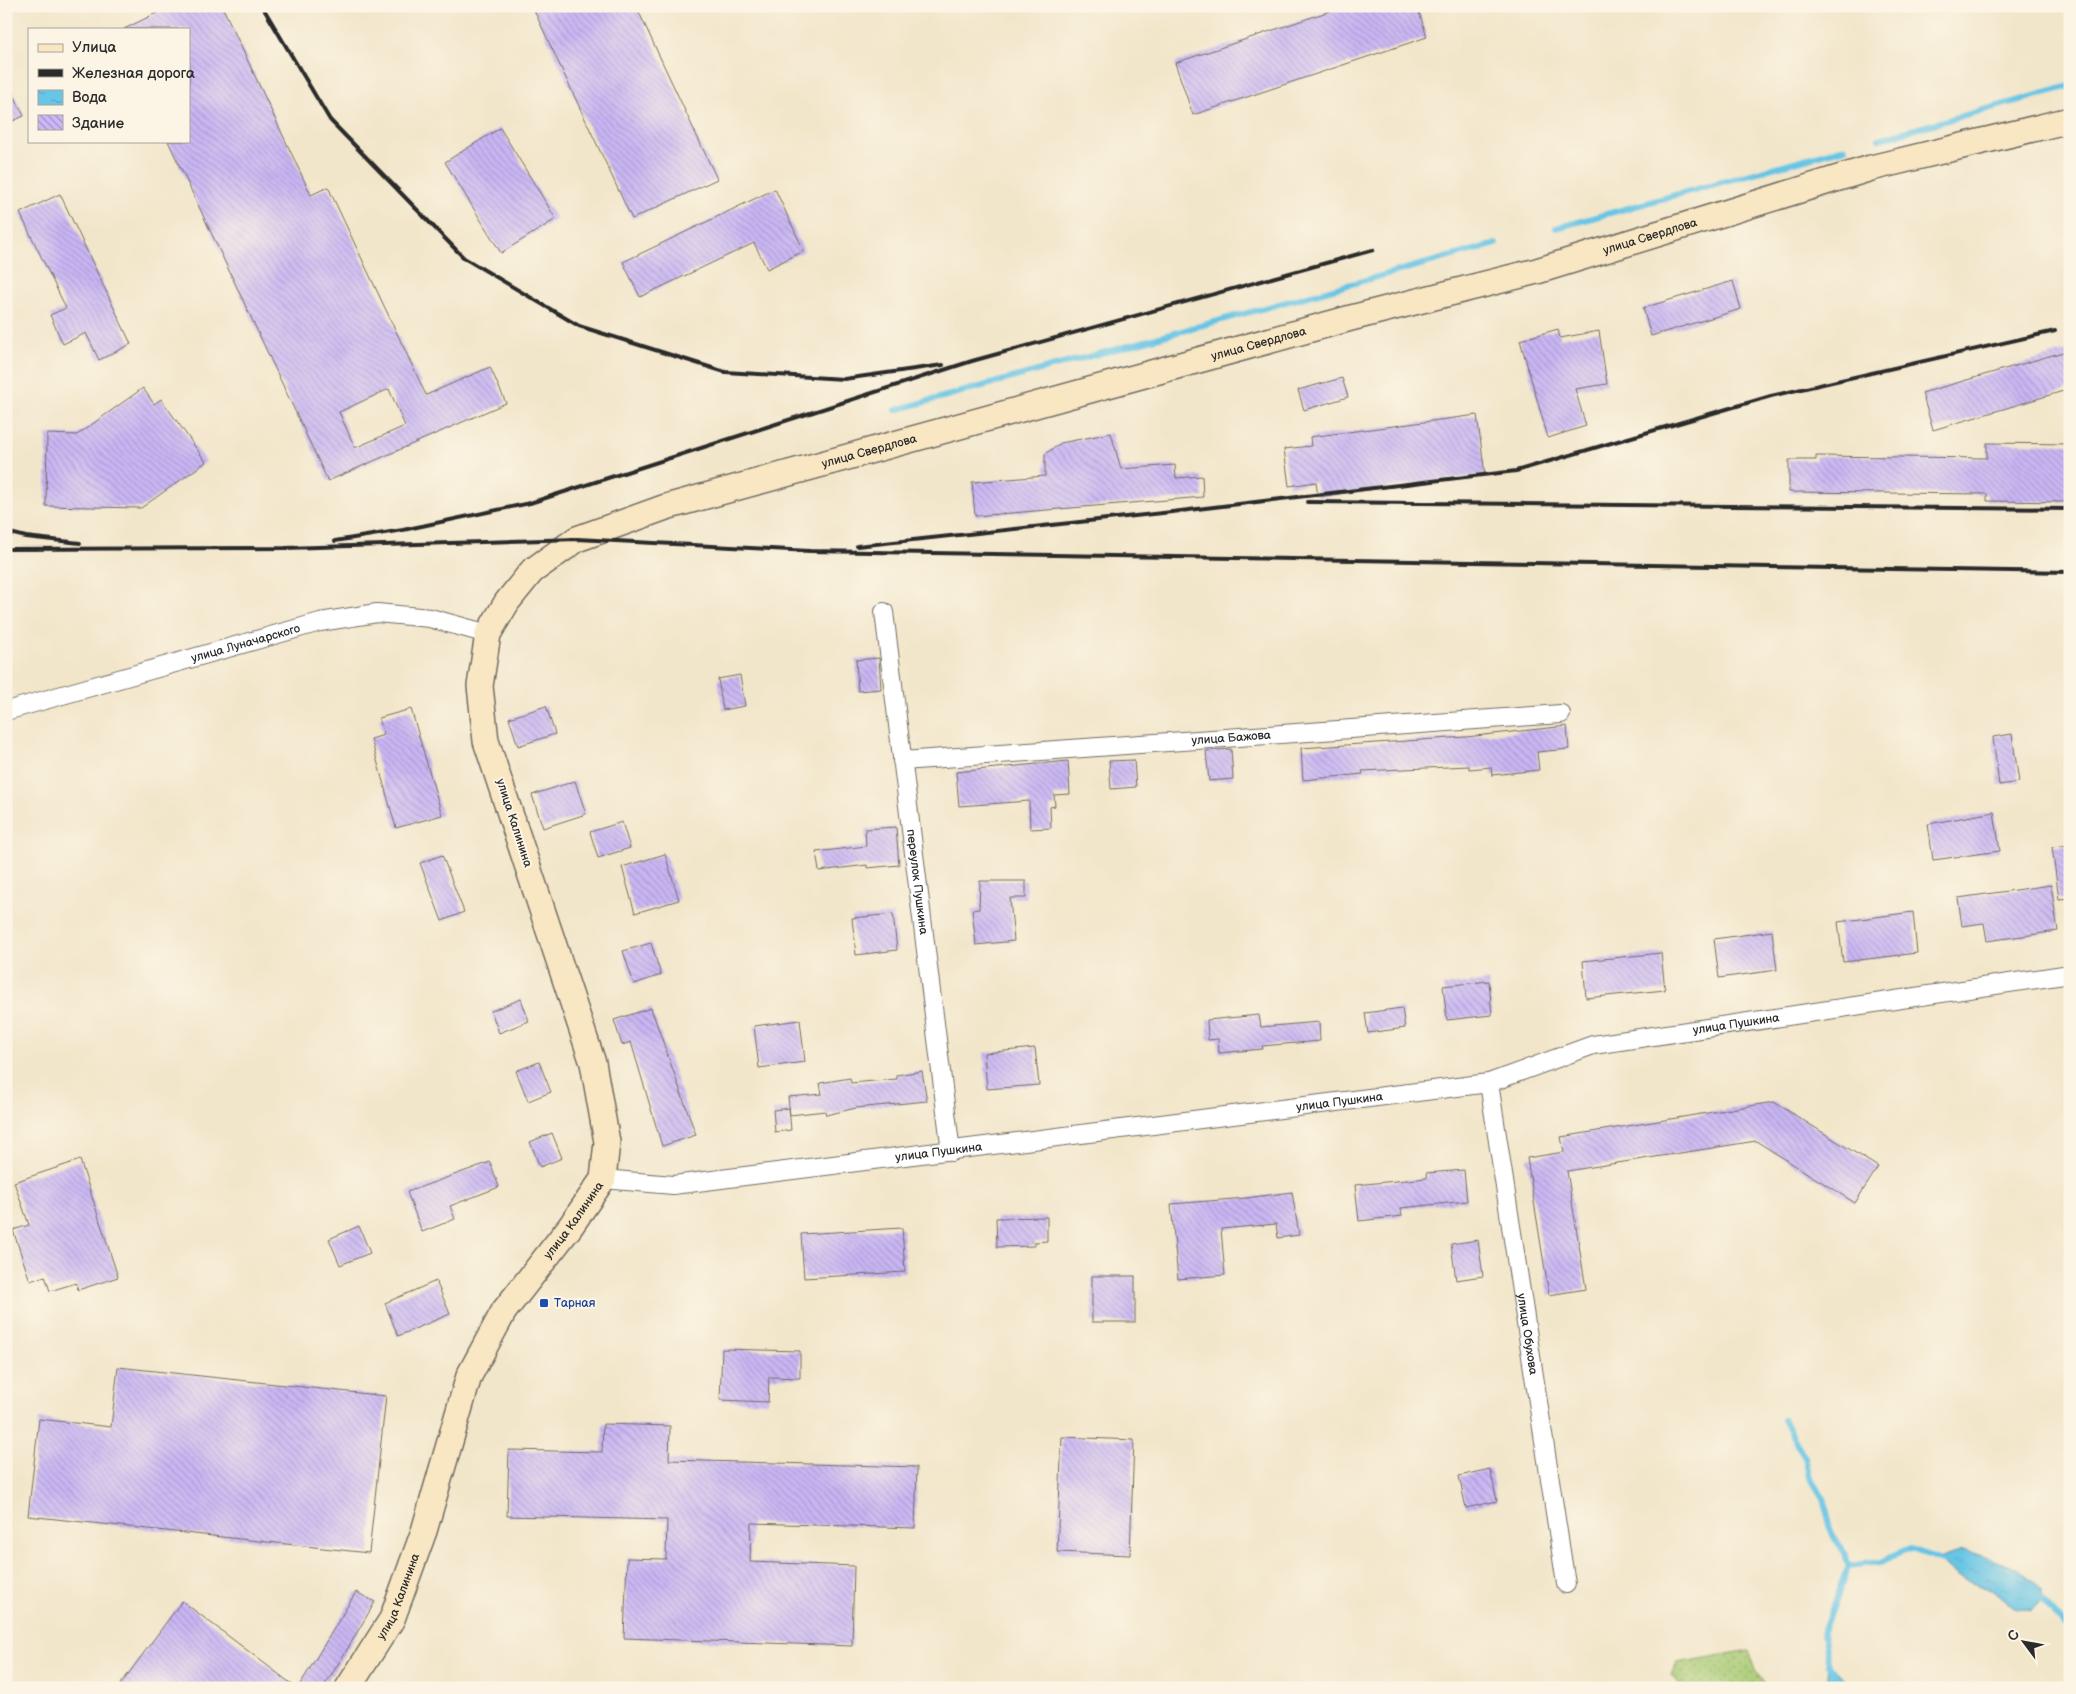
<svg xmlns="http://www.w3.org/2000/svg" width="2076" height="1694" font-family="'Balsamiq Sans',sans-serif">
	<style>
		.grass { fill: url(#grass-dots); stroke: #6a7a4f }
		.water { fill: url(#water-ripples); stroke: #497888 }
		.lines { fill: none; stroke-linecap: round; stroke-linejoin: round }
		.stream { stroke: #67c5e5; stroke-width: 6 }
		.building { fill: url(#building-back-hatch); fill-rule: evenodd }
		.street-casing { stroke: #716c63; stroke-width: 20 }
		.secondary-casing { stroke: #716c63; stroke-width: 28 }
		.street { stroke: #fff; stroke-width: 18 }
		.secondary { stroke: #f9e7c3; stroke-width: 25 }
		.rail { stroke: #2b2b2b; stroke-width: 4 }
		.transit-dot { fill: #1a4fb4; stroke: #fcf5e5; stroke-width: 2 }
		.labels { text-anchor: middle; dominant-baseline: central; stroke-width: 4; stroke-linejoin: round; paint-order: stroke }
		.street-label { font-size: 12px; fill: #2b2b2b; stroke: #fcf5e5 }
		.transit-label { font-size: 12px; fill: #164399; stroke: #fcf5e5; text-anchor: start }
	</style>
	<defs>
		<pattern id="grass-dots" width="8" height="8" patternUnits="userSpaceOnUse" patternTransform="scale(1.25)"><rect width="8" height="8" fill="#a8ca73"/><path d="M2 2h.1M6 6h.1" fill="none" stroke="#89a45f" stroke-width="1.8" stroke-linecap="round"/></pattern>
		<pattern id="water-ripples" width="26" height="14" patternUnits="userSpaceOnUse" patternTransform="scale(1.25)"><rect width="26" height="14" fill="#67c5e5"/><path d="M2 4q2-2 4 0t4 0M15 11q2-2 4 0t4 0" fill="none" stroke="#5aa9c5"/></pattern>
		<pattern id="building-back-hatch" width="6" height="6" patternUnits="userSpaceOnUse" patternTransform="scale(1.25)"><rect width="6" height="6" fill="#cab7f5"/><path d="M-1 5l2 2M0 0l6 6M5-1l2 2" fill="none" stroke="#a495c7"/></pattern>
	</defs>
	<rect width="100%" height="100%" fill="#fcf5e5"/>
	<filter id="ink" filterUnits="userSpaceOnUse"><feTurbulence type="fractalNoise" baseFrequency=".02" numOctaves="2"/><feDisplacementMap in="SourceGraphic" scale="10" xChannelSelector="R" yChannelSelector="G"/><feConvolveMatrix kernelMatrix="1 2 1 2 8 2 1 2 1" color-interpolation-filters="sRGB"/></filter>
	<filter id="wash" filterUnits="userSpaceOnUse"><feTurbulence type="fractalNoise" baseFrequency=".0096" numOctaves="4" result="noise"/><feDisplacementMap in="SourceGraphic" scale="20" xChannelSelector="R" yChannelSelector="G"/><feGaussianBlur stdDeviation="1.12" result="paint"/><feColorMatrix in="noise" values="0 0 0 0 0 0 0 0 0 0 0 0 0 0 0 0 0 1.4 0 .05"/><feComposite in="paint" operator="in"/></filter>
	<g filter="url(#wash)">
		<rect width="100%" height="100%" fill="#f2e6ca"/>
		<polygon class="grass" points="1749,1650 1756,1670 1766,1688 1682,1688 1672,1676 1677,1663"/>
		<g class="water">
			<path d="M 1962,1550 C 1993,1559 2020,1565 2043,1589 L 2043,1601 L 2031,1611 L 2013,1608 L 1993,1591 L 1956,1577 L 1939,1558 Z"/>
			<polygon points="1829,1665 1854,1688 1827,1688"/>
		</g>
		<g class="lines">
			<g class="stream">
				<polyline points="1879,139 2070,86"/>
				<polyline points="1556,228 1845,148"/>
				<polyline points="896,410 1496,244"/>
				<polyline points="1783,1420 1805,1457 1809,1476 1823,1498 1831,1529 1849,1566 1823,1634 1829,1665 1833,1671"/>
				<polyline points="1849,1566 1880,1562 1911,1549 1945,1561"/>
				<polyline points="2037,1598 2043,1601 2070,1630"/>
			</g>
		</g>
		<g id="blocks">
			<g class="building">
				<path d="M 171,6 L 222,6 L 311,195 L 328,187 L 426,395 L 490,367 L 506,403 L 328,481 L 168,141 L 189,141 L 189,29 L 124,29 ZM 389,389 L 405,426 L 355,448 L 339,412 Z"/>
				<polygon points="532,6 636,6 717,179 632,219"/>
				<polygon points="1345,6 1417,6 1427,37 1193,115 1175,63"/>
				<polygon points="6,78 24,116 6,124"/>
				<polygon points="500,128 556,219 501,253 445,162"/>
				<polygon points="775,189 804,251 767,269 754,243 640,297 623,262"/>
				<polygon points="60,194 131,344 99,360 86,333 63,344 50,315 66,308 20,213"/>
				<polygon points="1733,281 1741,309 1651,336 1643,308"/>
				<polygon points="1558,329 1560,338 1599,331 1607,384 1575,389 1586,426 1548,438 1520,340"/>
				<polygon points="2070,350 2070,389 1933,430 1922,393"/>
				<polygon points="1342,378 1348,397 1304,410 1298,390"/>
				<polygon points="143,388 154,404 161,399 206,462 141,508 46,506 47,434 77,435"/>
				<polygon points="1477,415 1485,474 1318,497 1316,482 1289,486 1284,449 1311,446 1310,437"/>
				<polygon points="1111,433 1121,469 1175,465 1176,478 1202,476 1203,497 975,516 972,482 1045,476 1045,454 1061,443"/>
				<polygon points="1987,443 2070,444 2070,502 1987,501 1987,494 1789,492 1789,460 1816,460 1816,456 1987,458"/>
				<polygon points="879,658 881,689 858,691 856,660"/>
				<polygon points="740,675 745,706 723,710 718,679"/>
				<polygon points="546,706 555,734 518,746 509,718"/>
				<polygon points="411,709 442,815 396,828 371,739 384,735 379,718"/>
				<polygon points="1567,726 1569,749 1537,752 1539,770 1492,775 1491,767 1469,769 1469,766 1362,771 1363,774 1303,780 1301,748 1466,737"/>
				<polygon points="2012,734 2019,782 1999,785 1993,737"/>
				<polygon points="1231,749 1233,779 1209,781 1206,751"/>
				<polygon points="1134,760 1136,787 1111,789 1109,761"/>
				<polygon points="1068,761 1070,794 1054,795 1055,806 1050,807 1051,828 1030,829 1029,801 959,806 956,772"/>
				<polygon points="575,781 586,814 543,828 532,795"/>
				<polygon points="1994,812 2000,851 1933,860 1928,824"/>
				<polygon points="622,822 630,848 598,858 590,832"/>
				<polygon points="896,827 899,865 867,868 867,865 819,871 816,852 866,846 865,829"/>
				<polygon points="2070,845 2070,898 2059,899 2052,847"/>
				<polygon points="665,854 679,900 635,913 622,867"/>
				<polygon points="442,855 464,912 442,921 420,863"/>
				<polygon points="980,881 1026,881 1026,898 1010,898 1014,941 976,945 972,910 979,909"/>
				<polygon points="2051,885 2058,931 1987,941 1984,923 1962,926 1958,898"/>
				<polygon points="1913,912 1917,953 1843,962 1838,922"/>
				<polygon points="893,914 897,950 856,955 852,918"/>
				<polygon points="1772,931 1777,970 1719,978 1714,939"/>
				<polygon points="651,943 661,975 634,984 623,951"/>
				<polygon points="1661,953 1665,990 1586,998 1583,961"/>
				<polygon points="1489,981 1492,1015 1447,1020 1443,986"/>
				<polygon points="521,999 529,1021 499,1033 491,1011"/>
				<polygon points="651,1008 696,1135 662,1146 631,1042 622,1045 614,1020"/>
				<polygon points="1402,1008 1405,1028 1368,1033 1365,1013"/>
				<polygon points="1259,1015 1261,1027 1319,1022 1320,1041 1262,1046 1263,1049 1219,1053 1218,1039 1208,1040 1207,1020"/>
				<polygon points="800,1020 805,1062 759,1068 754,1026"/>
				<polygon points="1035,1048 1039,1085 987,1089 984,1053"/>
				<polygon points="539,1062 551,1092 528,1101 516,1071"/>
				<polygon points="922,1071 927,1101 856,1108 826,1115 825,1111 790,1115 788,1097 822,1094 820,1083 850,1078 851,1083 897,1079 896,1075"/>
				<polygon points="1774,1102 1878,1167 1855,1203 1756,1141 1567,1171 1586,1289 1549,1295 1527,1158 1564,1152 1561,1137"/>
				<polygon points="789,1108 791,1130 775,1132 773,1110"/>
				<polygon points="552,1133 562,1158 540,1167 530,1142"/>
				<polygon points="80,1160 118,1277 78,1290 76,1283 50,1291 45,1276 30,1281 13,1230 29,1225 14,1182"/>
				<polygon points="490,1162 499,1187 450,1206 455,1219 422,1232 407,1192"/>
				<polygon points="1464,1170 1467,1201 1401,1208 1402,1216 1359,1221 1355,1185 1427,1178 1426,1173"/>
				<polygon points="1292,1192 1299,1235 1278,1238 1276,1224 1221,1229 1225,1275 1178,1279 1171,1204 1246,1198"/>
				<polygon points="1047,1217 1047,1241 1035,1242 1035,1246 997,1247 996,1218"/>
				<polygon points="359,1226 370,1253 340,1265 329,1239"/>
				<polygon points="902,1228 905,1272 804,1278 801,1234"/>
				<polygon points="1478,1240 1483,1276 1456,1280 1451,1244"/>
				<rect x="1092" y="1276" width="43" height="46"/>
				<polygon points="436,1281 450,1314 398,1336 385,1303"/>
				<polygon points="722,1349 800,1351 800,1378 769,1377 768,1402 720,1400"/>
				<polygon points="118,1367 386,1396 369,1553 28,1516 39,1419 111,1427"/>
				<polygon points="603,1424 670,1426 669,1460 917,1467 915,1528 751,1523 750,1562 854,1566 852,1646 624,1638 627,1558 666,1559 667,1520 507,1516 509,1450 602,1452"/>
				<polygon points="1062,1437 1134,1440 1130,1555 1057,1552"/>
				<polygon points="1490,1469 1497,1501 1466,1508 1459,1476"/>
				<polygon points="356,1592 375,1602 345,1653 323,1688 298,1688"/>
				<polygon points="182,1601 297,1688 118,1688"/>
			</g>
		</g>
	</g>
	<g filter="url(#ink)">
		<use href="#blocks" fill-opacity="0" stroke="#716c63" stroke-width="1"/>
		<g class="lines">
			<g class="street-casing">
				<g id="street">
					<path id="s1" d="M 884,612 L 951,1152"/>
					<path id="s2" d="M 6,711 L 320,622 L 377,613 L 430,618 L 488,634"/>
					<path id="s3" d="M 902,761 L 1561,714"/>
					<path id="s4" d="M 1489,1083 L 1566,1584"/>
					<path id="s5" d="M 603,1179 L 673,1185 L 1489,1083 L 1593,1045 L 2070,974"/>
				</g>
			</g>
			<g class="secondary-casing">
				<g id="secondary">
					<path id="s6" d="M 348,1688 L 392,1619 L 424,1531 L 469,1376 L 504,1311 L 570,1227 L 603,1179 L 607,1142 L 593,1063 L 486,741 L 480,686 L 488,634 L 507,602 L 532,571 L 577,539 L 666,507 L 1351,318 L 1537,271 L 1871,168 L 2070,120"/>
				</g>
			</g>
			<use href="#street" class="street"/>
			<use href="#secondary" class="secondary"/>
			<g class="rail">
				<polyline points="262,6 330,120 464,258 579,326 725,372 844,379 943,365"/>
				<polyline points="1307,502 2070,509"/>
				<polyline points="6,532 26,537 80,543"/>
				<polyline points="335,541 403,530 530,503 972,361 1373,250"/>
				<polyline points="857,546 1172,512 1516,471 1771,396 2055,331"/>
				<polyline points="6,549 285,548 577,539 810,551 2070,572"/>
			</g>
		</g>
	</g>
	<rect class="transit-dot" x="539" y="1298" width="10" height="10" rx="2.5"/>
	<g class="labels">
		<g class="street-label">
			<text stroke="none"><textPath href="#s6" startOffset="2388">улица Свердлова</textPath></text>
			<text stroke="none"><textPath href="#s6" startOffset="1982">улица Свердлова</textPath></text>
			<text stroke="none"><textPath href="#s6" startOffset="1578">улица Свердлова</textPath></text>
			<text stroke="none"><textPath href="#s2" startOffset="249">улица Луначарского</textPath></text>
			<text stroke="none"><textPath href="#s3" startOffset="330">улица Бажова</textPath></text>
			<text transform="translate(514 823) rotate(72)">улица Калинина</text>
			<text stroke="none"><textPath href="#s1" startOffset="272">переулок Пушкина</textPath></text>
			<text stroke="none"><textPath href="#s5" startOffset="1148">улица Пушкина</textPath></text>
			<text stroke="none"><textPath href="#s5" startOffset="742">улица Пушкина</textPath></text>
			<text stroke="none"><textPath href="#s5" startOffset="338">улица Пушкина</textPath></text>
			<text stroke="none"><textPath href="#s6" startOffset="525">улица Калинина</textPath></text>
			<text stroke="none"><textPath href="#s4" startOffset="254">улица Обухова</textPath></text>
			<text stroke="none"><textPath href="#s6" startOffset="105">улица Калинина</textPath></text>
		</g>
		<g class="transit-label">
			<text x="554" y="1303">Тарная</text>
		</g>
	</g>
	<rect width="2076" height="1694" fill="none" stroke="#fcf5e5" stroke-width="25"/>
	<rect x="28" y="28" width="162" height="115" fill="#fcf5e5" stroke="#a8a49b"/>
	<rect x="38" y="44" width="25" height="8" fill="#f9e7c3" stroke="#a8a49b"/>
	<text x="72" y="52" font-size="15" fill="#2b2b2b">Улица</text>
	<rect x="38" y="69" width="25" height="8" fill="#2b2b2b" stroke="#a8a49b"/>
	<text x="72" y="78" font-size="15" fill="#2b2b2b">Железная дорога</text>
	<rect x="38" y="90" width="25" height="15" fill="url(#water-ripples)" stroke="#a8a49b"/>
	<text x="72" y="102" font-size="15" fill="#2b2b2b">Вода</text>
	<rect x="38" y="115" width="25" height="15" fill="url(#building-back-hatch)" stroke="#a8a49b"/>
	<text x="72" y="128" font-size="15" fill="#2b2b2b">Здание</text>
	<g transform="translate(2024 1642) rotate(302)" stroke="#fcf5e5" stroke-width="4" paint-order="stroke">
	<path d="M0-4L9 19L0 12L-9 19Z" fill="#2b2b2b"/>
	<text y="-8" font-size="14" font-weight="bold" text-anchor="middle" fill="#2b2b2b">С</text>
	</g>
</svg>
